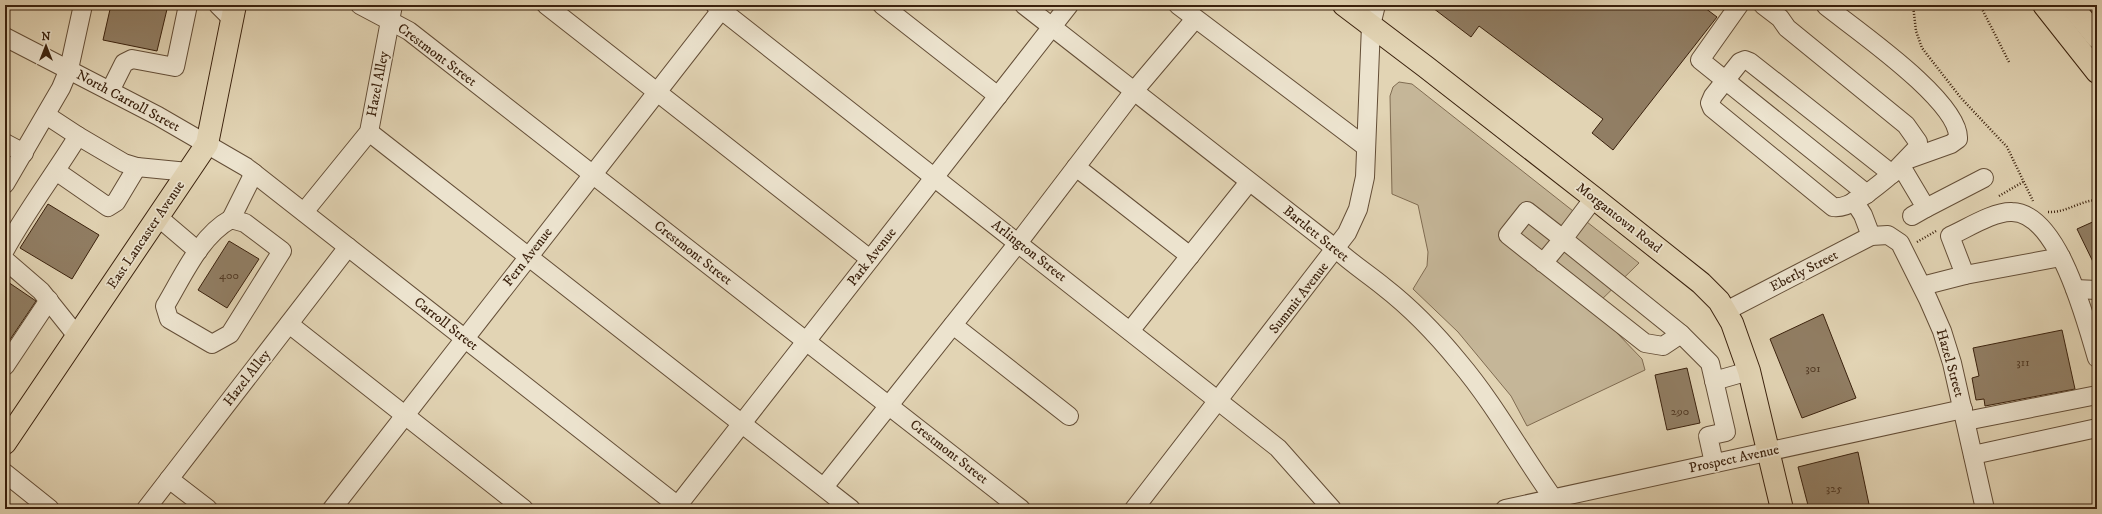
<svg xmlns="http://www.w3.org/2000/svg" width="2102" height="514" font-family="'IM FELL DW Pica',serif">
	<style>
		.green { fill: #c5b698; stroke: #806c52 }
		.building { fill: #917e64; stroke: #3a210d }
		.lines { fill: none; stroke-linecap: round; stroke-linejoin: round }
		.minor-casing { stroke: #644e37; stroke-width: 20 }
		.major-casing { stroke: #3a210d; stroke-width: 24 }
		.highway-casing { stroke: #3a210d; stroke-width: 24 }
		.path { stroke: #3a210d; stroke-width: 2.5; stroke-dasharray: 1 2; stroke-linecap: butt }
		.minor { stroke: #ece3ce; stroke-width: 18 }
		.major { stroke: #e2d4b4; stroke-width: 22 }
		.highway { stroke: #e2d4b4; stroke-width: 22 }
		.labels { text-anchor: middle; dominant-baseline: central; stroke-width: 3.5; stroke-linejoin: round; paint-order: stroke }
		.number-label { font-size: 12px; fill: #503823 }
		.street-label { font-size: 14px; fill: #3a210d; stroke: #ece3ce }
	</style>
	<rect width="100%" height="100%" fill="#e2d4b4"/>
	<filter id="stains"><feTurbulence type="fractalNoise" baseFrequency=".005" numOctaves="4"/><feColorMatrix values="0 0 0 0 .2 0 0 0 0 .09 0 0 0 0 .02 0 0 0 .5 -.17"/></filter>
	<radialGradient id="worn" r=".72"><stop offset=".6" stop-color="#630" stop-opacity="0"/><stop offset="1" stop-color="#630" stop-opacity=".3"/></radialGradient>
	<polygon class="green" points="1399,82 1412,84 1639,263 1593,308 1642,359 1645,370 1527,426 1511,396 1458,332 1413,289 1427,266 1428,252 1418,205 1392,194 1390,96 1393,87"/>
	<g class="building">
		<polygon points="111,5 168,5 157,51 103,40"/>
		<polygon points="1429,5 1701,5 1717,17 1613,150 1592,133 1603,119 1479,26 1471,37"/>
		<polygon points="48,204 99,235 72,279 20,248"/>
		<polygon points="2097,220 2097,270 2077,229"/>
		<polygon points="229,241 259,259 227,308 198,290"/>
		<polygon points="5,280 36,301 5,347"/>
		<polygon points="1823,314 1856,398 1802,418 1770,339"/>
		<polygon points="2062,330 2075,389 1985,406 1984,399 1976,400 1972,378 1979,376 1973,348"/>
		<polygon points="1687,368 1700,423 1667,430 1655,375"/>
		<polygon points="1858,452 1870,509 1809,509 1798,467"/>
	</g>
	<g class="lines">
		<g class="minor-casing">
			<g id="minor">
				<polyline points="218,5 232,19"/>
				<polyline points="360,5 409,31 1021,509"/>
				<polyline points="546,5 870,259"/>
				<polyline points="715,5 1278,448 1332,509"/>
				<polyline points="882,5 998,96"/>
				<path d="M 1024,5 L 1336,249 C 1351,263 1368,274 1384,287 C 1411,308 1437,335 1459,362 C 1498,408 1525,461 1561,509"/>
				<polyline points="1178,5 1366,147"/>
				<polyline points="1739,5 1700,60 1867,194"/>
				<polyline points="1763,5 1780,18 1787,28 1906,125 1918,142 1917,148 1892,174"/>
				<path d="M 1826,6 C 1856,30 1961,102 1958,139 L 1951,144 L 1909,159"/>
				<polyline points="5,37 158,116 246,167 682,509"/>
				<path d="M 1745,60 L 1750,62 L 1892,174 C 1878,185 1851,210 1833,207 L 1712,108 L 1710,103 L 1713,96 L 1740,62 Z"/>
				<polyline points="110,91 124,63 132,59 175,67 188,5"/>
				<polyline points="46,115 78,136"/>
				<polyline points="369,132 851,509"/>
				<polyline points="5,143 24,153"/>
				<polyline points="1901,166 1926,208 1912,216"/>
				<polyline points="1076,167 1190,256"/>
				<polyline points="56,171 108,207 116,202 137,167"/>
				<polyline points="5,184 61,88 69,69 83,5"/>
				<polyline points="1854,201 1863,215 1871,236"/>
				<polyline points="1926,208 1984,178"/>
				<polyline points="304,212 369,132 393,5"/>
				<polyline points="158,217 198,251"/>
				<path d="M 231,219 L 245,223 L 282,251 L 230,334 L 212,344 L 169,319 L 165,306 C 183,276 200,236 231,219 Z"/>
				<polyline points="231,219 254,173"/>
				<path d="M 5,250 C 27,210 54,175 78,136 L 124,163 L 137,167 L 188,172"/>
				<polyline points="5,260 41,291 77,336"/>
				<polyline points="1543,263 1563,239 1681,334 1663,346 1645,343 1508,235 1527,211 1563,239 1594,198"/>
				<polyline points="1965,275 2061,257"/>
				<path d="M 1922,286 L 1965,275 L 1950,236 C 1966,229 1994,211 2012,212 C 2059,213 2086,322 2097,358"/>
				<polyline points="2075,289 2097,290"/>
				<polyline points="1726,311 1871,236 1888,235 1900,243 1928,299 1942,331 1952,363 1985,509"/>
				<polyline points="289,324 524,509"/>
				<polyline points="953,325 1069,416"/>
				<polyline points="1130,331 1249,182"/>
				<polyline points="1681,334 1710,363 1726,432 1708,436 1714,463"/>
				<polyline points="5,366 49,300"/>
				<polyline points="1714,381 1749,371"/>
				<polyline points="1966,421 2097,395"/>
				<polyline points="1973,455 2097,428"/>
				<polyline points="5,473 50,509"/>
				<polyline points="169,479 208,509"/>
				<polyline points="824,487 1018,243 1134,91 1195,19"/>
				<polyline points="146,509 348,247"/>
				<polyline points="332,509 725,5"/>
				<polyline points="675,509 1069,5"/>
				<polyline points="1134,509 1347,233 1358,209 1365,177 1371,25 1376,5"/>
				<polyline points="1505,509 1963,409"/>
			</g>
		</g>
		<g class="major-casing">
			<g id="major">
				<polyline points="1344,5 1426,67 1594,198 1701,283 1719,301 1732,323 1749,371 1782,509"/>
				<polyline points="5,443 207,144 235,5"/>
			</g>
		</g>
		<g class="highway-casing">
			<g id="highway">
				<polyline points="2044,5 2097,72"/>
				<polyline points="2071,5 2097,37"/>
			</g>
		</g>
		<g class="path">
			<polyline points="1913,5 1916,31 1922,48 1961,98 2007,147 2033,201"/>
			<polyline points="1980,5 2009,62"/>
			<polyline points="1999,196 2023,182"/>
			<path d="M 2048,212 C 2066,213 2079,201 2097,200"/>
			<polyline points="1917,242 1936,231"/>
		</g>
		<use href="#minor" class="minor"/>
		<use href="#major" class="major"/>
		<use href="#highway" class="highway"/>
	</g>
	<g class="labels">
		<g class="number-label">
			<text x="229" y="275">400</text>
			<text x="2023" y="362">311</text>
			<text x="1813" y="368">301</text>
			<text x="1680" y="411">290</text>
			<text x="1834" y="488">325</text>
		</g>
		<g class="street-label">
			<text transform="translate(437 55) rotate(37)">Crestmont Street</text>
			<text transform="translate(378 84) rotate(-79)">Hazel Alley</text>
			<text transform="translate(128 101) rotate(28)">North Carroll Street</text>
			<text transform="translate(1619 218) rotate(38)">Morgantown Road</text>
			<text transform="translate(1316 234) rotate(39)">Bartlett Street</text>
			<text transform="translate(146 235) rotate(-56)">East Lancaster Avenue</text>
			<text transform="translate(1029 251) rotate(38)">Arlington Street</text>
			<text transform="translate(693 253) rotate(38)">Crestmont Street</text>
			<text transform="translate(528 257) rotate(-52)">Fern Avenue</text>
			<text transform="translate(872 257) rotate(-52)">Park Avenue</text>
			<text transform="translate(1804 271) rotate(-27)">Eberly Street</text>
			<text transform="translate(1299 298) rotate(-52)">Summit Avenue</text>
			<text transform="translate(446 324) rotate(38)">Carroll Street</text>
			<text transform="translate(1950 363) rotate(74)">Hazel Street</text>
			<text transform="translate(247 378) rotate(-52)">Hazel Alley</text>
			<text transform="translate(949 452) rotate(38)">Crestmont Street</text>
			<text transform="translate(1734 459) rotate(-12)">Prospect Avenue</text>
		</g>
	</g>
	<rect width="2102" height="514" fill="none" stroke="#e2d4b4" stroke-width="20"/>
	<rect x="6" y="6" width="2090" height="502" fill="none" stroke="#3a210d" stroke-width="2"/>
	<rect x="10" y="10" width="2082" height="494" fill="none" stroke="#3a210d"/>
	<g transform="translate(46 46)" stroke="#ece3ce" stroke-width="3" paint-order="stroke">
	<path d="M0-3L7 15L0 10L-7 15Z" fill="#3a210d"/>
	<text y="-6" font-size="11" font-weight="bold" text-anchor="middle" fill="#3a210d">N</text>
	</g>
	<rect width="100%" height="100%" filter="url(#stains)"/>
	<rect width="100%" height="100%" fill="url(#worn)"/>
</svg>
